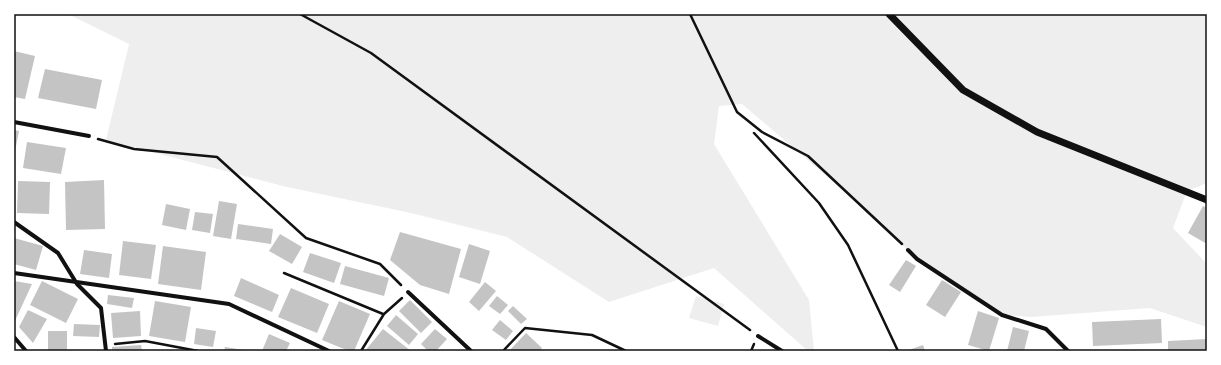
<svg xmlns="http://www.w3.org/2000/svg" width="1221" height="365" font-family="'Sofia Sans Condensed',sans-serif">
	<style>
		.green { fill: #eee }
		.building { fill: #c4c4c4 }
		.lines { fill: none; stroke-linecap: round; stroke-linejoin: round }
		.path { stroke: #111; stroke-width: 2.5 }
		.minor { stroke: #111; stroke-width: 4 }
		.tertiary { stroke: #111; stroke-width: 7 }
		.neatline { fill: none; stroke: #111; stroke-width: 1.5 }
	</style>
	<rect width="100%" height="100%" fill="#fff"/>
	<g class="green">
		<polygon points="68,14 1207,14 1207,183 1187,191 1173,228 1207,264 1207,327 1150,308 1031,317 1002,315 917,259 864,208 742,104 719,106 714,144 809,300 814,351 808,351 714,268 609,302 507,237 411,213 287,187 106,140 129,44"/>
		<polygon points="696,296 724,304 718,326 689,318"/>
	</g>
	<g class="building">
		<polygon points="14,51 35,56 25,99 14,97"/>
		<polygon points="45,69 102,80 96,109 38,98"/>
		<polygon points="14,130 19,131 15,151 14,151"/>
		<polygon points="27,142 66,148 61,174 23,168"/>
		<polygon points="104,180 105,229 66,230 65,182"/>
		<polygon points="18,181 50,182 49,214 17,213"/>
		<polygon points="219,201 237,204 231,239 213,236"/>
		<polygon points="166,204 190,209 186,230 162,225"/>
		<polygon points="1203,206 1207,208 1207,244 1188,233"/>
		<polygon points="195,212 213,214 210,233 192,230"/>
		<polygon points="238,224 273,229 271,244 236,239"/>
		<polygon points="400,232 461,249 449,294 420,285 390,260"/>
		<polygon points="280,234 302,247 292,264 269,251"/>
		<polygon points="14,238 43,246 36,270 14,264"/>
		<polygon points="123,241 156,245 151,279 119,275"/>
		<polygon points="469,244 490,251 480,284 459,277"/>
		<polygon points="163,246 206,252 201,290 158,284"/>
		<polygon points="84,250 112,254 109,278 80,274"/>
		<polygon points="310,253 341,263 334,283 303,272"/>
		<polygon points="906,260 916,266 900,292 889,285"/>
		<polygon points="345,266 389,278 384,296 340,284"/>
		<polygon points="241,278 279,295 272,312 234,296"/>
		<polygon points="942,280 961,292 945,317 926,305"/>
		<polygon points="14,281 32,284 14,323"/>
		<polygon points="42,281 78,299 66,323 30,305"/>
		<polygon points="485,282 496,291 479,311 469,302"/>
		<polygon points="291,288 329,304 317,333 278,317"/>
		<polygon points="108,295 134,298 132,308 107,304"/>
		<polygon points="497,296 508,305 500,314 489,306"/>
		<polygon points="410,300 432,322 421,333 399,311"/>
		<polygon points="155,301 191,307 185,342 149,336"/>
		<polygon points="339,301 370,314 354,351 349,351 322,340"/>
		<polygon points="513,306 527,319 521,324 508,311"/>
		<polygon points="28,310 47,319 33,343 19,327"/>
		<polygon points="140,311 141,336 113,338 111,313"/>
		<polygon points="978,311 999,318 989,351 968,345"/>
		<polygon points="396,315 418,334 409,345 387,326"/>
		<polygon points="1161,319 1162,343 1093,346 1092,322"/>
		<polygon points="500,320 513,331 506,340 492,330"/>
		<polygon points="74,324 100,325 99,337 73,336"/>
		<polygon points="1013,327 1029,331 1024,351 1007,351"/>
		<polygon points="196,328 216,331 213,347 194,344"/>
		<polygon points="383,329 411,351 365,351"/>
		<polygon points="435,329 447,339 436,351 428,351 421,344"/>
		<rect x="48" y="331" width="19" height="20"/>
		<polygon points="526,333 542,348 540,351 509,351"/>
		<polygon points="269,334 290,343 286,351 262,351"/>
		<polygon points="1207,339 1207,351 1168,351 1168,341"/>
		<polygon points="141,345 142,351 112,351 112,347"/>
		<polygon points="923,345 925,351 906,351"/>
		<polygon points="225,347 244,350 244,351 224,351"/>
	</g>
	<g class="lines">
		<g class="path">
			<polyline points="300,14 371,53 750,330"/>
			<polyline points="690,14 737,112 762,132 808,156 902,244"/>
			<polyline points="754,133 819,203 848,245 898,351"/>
			<polyline points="98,139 134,149 217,157 306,238 380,264 401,285"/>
			<polyline points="284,273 383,314"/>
			<polyline points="115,344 145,341 198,351"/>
			<polyline points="361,351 384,314 402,298"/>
			<polyline points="503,351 525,328 592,335 626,351"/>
			<polyline points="751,351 754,344"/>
		</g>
		<g class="minor">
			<polyline points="14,122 89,136"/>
			<polyline points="14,222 58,253 77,284 101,308 106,351"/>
			<polyline points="908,250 917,259 1002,315 1046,329 1068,351"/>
			<polyline points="14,273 229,304 329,351"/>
			<polyline points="408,292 471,351"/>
			<polyline points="758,336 782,351"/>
			<polyline points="14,337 26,351"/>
		</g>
		<polyline class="tertiary" points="889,14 963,90 1037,132 1207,200"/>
	</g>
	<rect width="1221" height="365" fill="none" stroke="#ffffff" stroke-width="30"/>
	<rect x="15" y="15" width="1191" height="335" class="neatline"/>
</svg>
